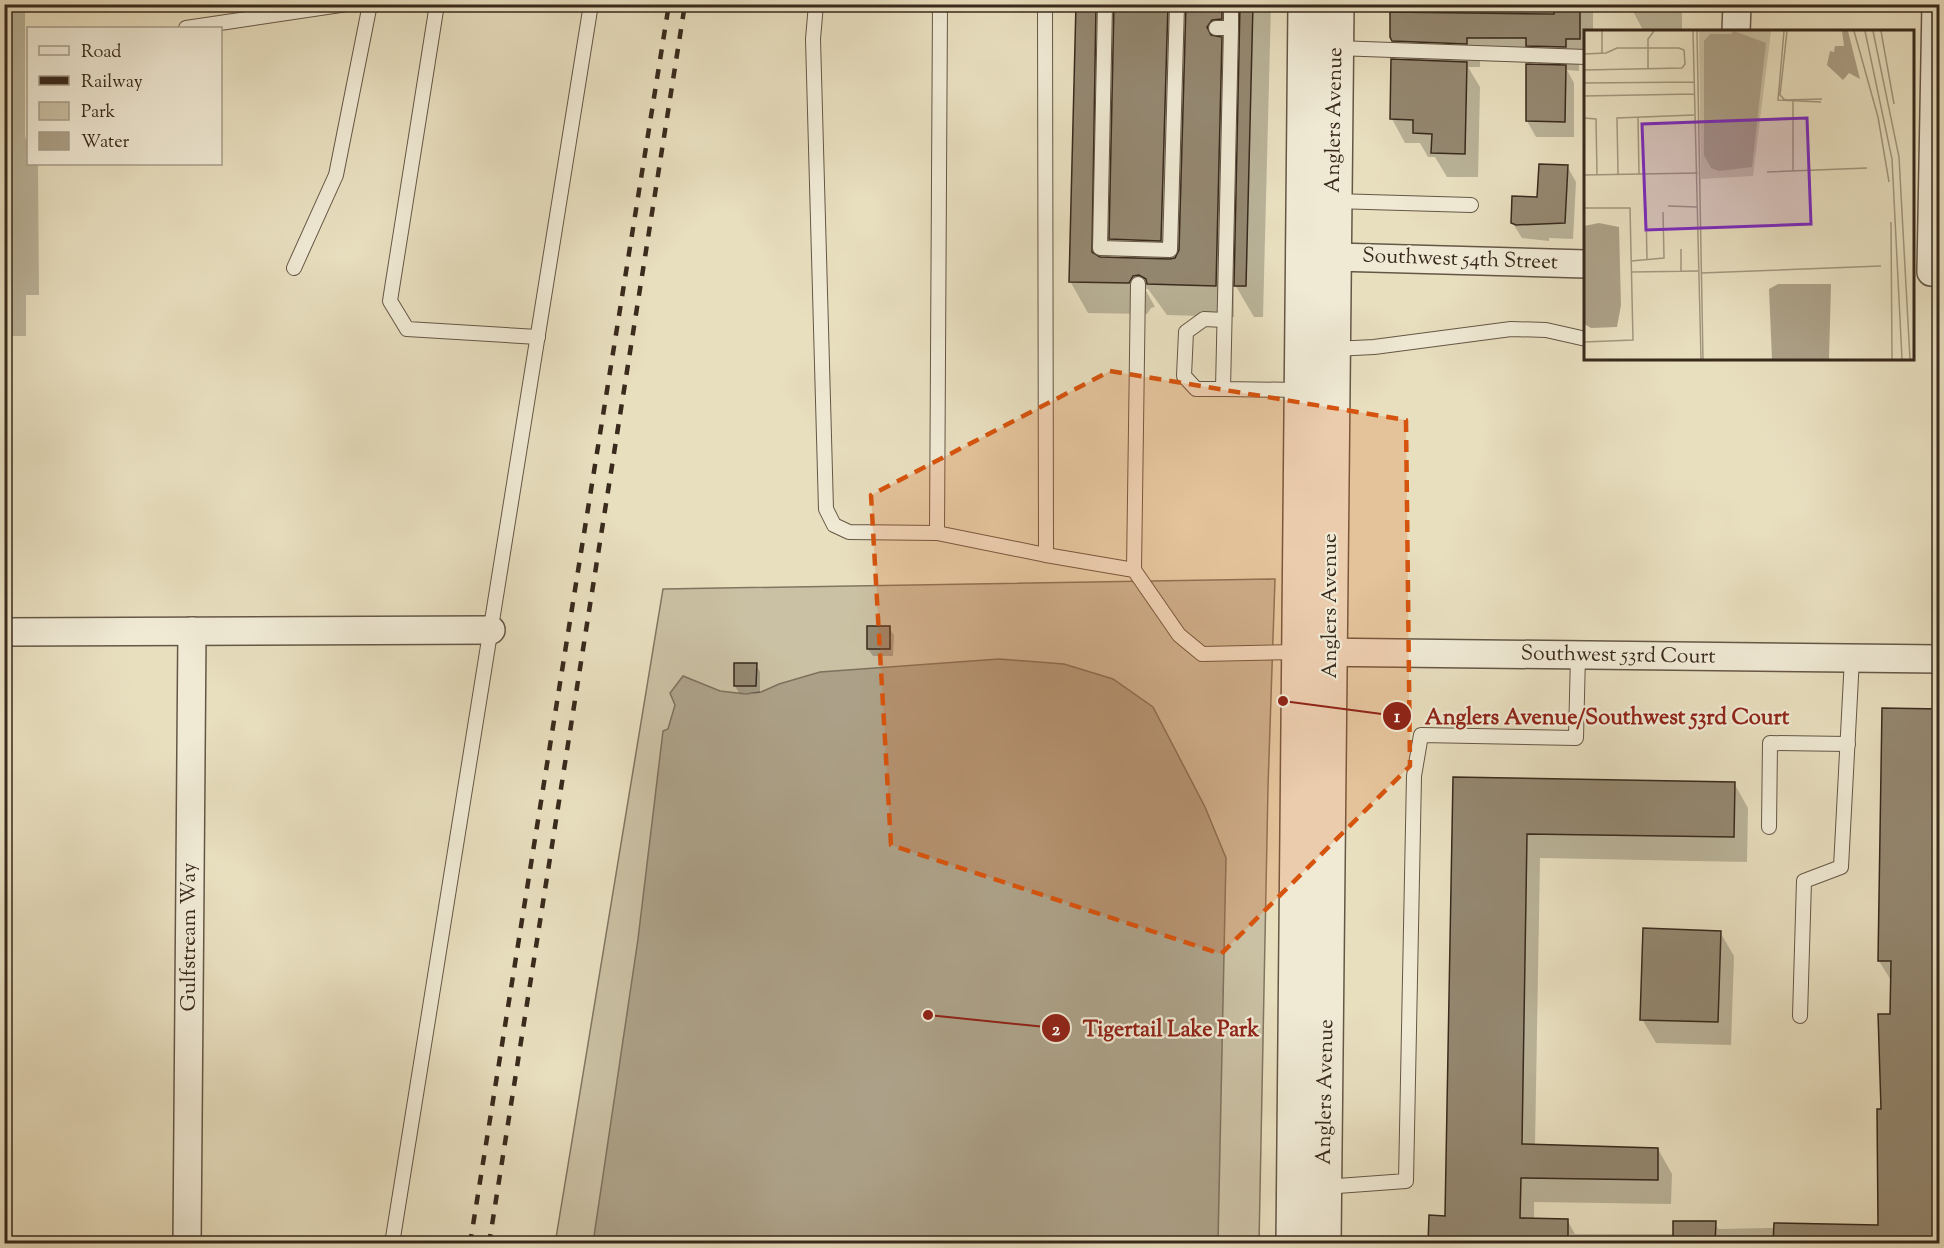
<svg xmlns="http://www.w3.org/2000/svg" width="1944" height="1248" font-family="'Sorts Mill Goudy',serif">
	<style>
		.green { fill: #cac0a3; stroke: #827560; stroke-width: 1.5 }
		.water { fill: #aca188; stroke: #7e715d; stroke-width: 1.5 }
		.shadow { fill: #0003; fill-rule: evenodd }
		.building { fill: #948871; stroke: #392a1d; stroke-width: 1.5 }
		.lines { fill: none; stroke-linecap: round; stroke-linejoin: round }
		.service-casing { stroke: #655746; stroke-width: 16 }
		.minor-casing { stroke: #655746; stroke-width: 30 }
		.tertiary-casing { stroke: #655746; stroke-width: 36 }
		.service { stroke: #f0ead5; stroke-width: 14 }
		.minor { stroke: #f0ead5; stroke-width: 27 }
		.tertiary { stroke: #f0ead5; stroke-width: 33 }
		.rail { stroke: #392a1d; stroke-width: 4.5; stroke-dasharray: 10 10; stroke-linecap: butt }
		.marked { fill: #d6540e; fill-opacity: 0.2; stroke: #d6540e; stroke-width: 4.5; stroke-dasharray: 12 8; stroke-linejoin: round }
		.labels { text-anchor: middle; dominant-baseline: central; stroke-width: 4.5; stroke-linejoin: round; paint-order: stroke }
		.street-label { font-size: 21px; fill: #392a1d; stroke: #f0ead5 }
		.inset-road { fill: none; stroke: #a2977e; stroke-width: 1.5 }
		.view { fill: #7b2cbf; fill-opacity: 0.15; stroke: #7b2cbf; stroke-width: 3 }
		.inset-edge { fill: none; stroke: #392a1d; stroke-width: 3 }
		.leader { fill: none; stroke: #8f2418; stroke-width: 2 }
		.callout-dot { fill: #8f2418; stroke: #f0ead5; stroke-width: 2 }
		.mark-label { font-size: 18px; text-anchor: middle; font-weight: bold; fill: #fff }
		.callout-label { font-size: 22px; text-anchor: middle; font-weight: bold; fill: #8f2418; stroke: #f0ead5; stroke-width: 4.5; stroke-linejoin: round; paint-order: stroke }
	</style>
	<rect width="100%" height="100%" fill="#e8dfbf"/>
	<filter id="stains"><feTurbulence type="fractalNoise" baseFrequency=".00333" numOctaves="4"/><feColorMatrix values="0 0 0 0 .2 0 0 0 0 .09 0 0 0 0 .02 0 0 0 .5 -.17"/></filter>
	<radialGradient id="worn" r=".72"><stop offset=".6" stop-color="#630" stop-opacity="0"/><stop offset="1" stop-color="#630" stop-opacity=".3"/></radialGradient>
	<polygon class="green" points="1275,579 1268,787 1259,1243 555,1244 663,589"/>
	<polygon class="water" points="999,659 1064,664 1113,679 1153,707 1205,807 1226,858 1218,1243 593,1243 638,939 663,731 668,729 675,705 670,693 683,676 720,691 746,694 761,692 779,684 820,672"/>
	<g class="shadow">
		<polygon points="4,4 25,4 25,137 28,143 28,164 38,164 39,295 26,295 26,336 4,336"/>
		<path d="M 1077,4 L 1271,4 L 1263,317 L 1254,317 L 1234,283 L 1234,317 L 1167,315 L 1148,289 L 1145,289 L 1155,307 L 1151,308 L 1147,314 L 1088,313 L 1070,281 ZM 1241,50 L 1240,72 L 1229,52 ZM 1110,238 L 1122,259 L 1110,259 Z"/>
		<polygon points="1556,4 1593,4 1593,32 1586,32 1586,62 1579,62 1579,71 1567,70 1574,83 1574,137 1536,137 1527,121 1540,66 1537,62 1480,61 1480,67 1468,67 1480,87 1478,177 1447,177 1435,157 1428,157 1420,143 1405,143 1392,119 1405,61 1393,41 1556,15"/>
		<polygon points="1629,4 1700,4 1700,7 1682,7 1682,30 1643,30"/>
		<polygon points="1567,166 1576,182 1573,239 1549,238 1549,241 1522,238 1512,222"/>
		<polygon points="889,628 894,635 893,656 873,656 868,649"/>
		<polygon points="756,665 760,672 760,693 739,693 735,686"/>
		<polygon points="1940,710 1940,1244 1429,1244 1447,1217 1454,778 1734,783 1748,808 1747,862 1540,858 1535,1146 1658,1149 1672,1174 1671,1204 1534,1202 1534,1220 1567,1220 1575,1234 1674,1234 1715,1223 1718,1229 1880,1226 1883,1111 1892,982 1879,961"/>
		<polygon points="1720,932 1734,956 1731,1045 1656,1043 1642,1019"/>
	</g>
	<g class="building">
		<polygon points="1076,4 1096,4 1092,252 1100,257 1170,259 1175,258 1179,250 1186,4 1222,4 1222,19 1212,20 1207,27 1211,35 1222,37 1216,286 1147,284 1146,279 1139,275 1133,276 1129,283 1069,282"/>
		<polygon points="1114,4 1168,4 1161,241 1109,239"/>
		<polygon points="1240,4 1253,4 1246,286 1234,286"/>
		<polygon points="1554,4 1580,4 1580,39 1566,39 1566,47 1526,46 1526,38 1467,38 1467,44 1392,41 1390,37 1390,12 1554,14"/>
		<polygon points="1391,59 1467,62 1465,154 1431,153 1432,134 1413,133 1413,120 1390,119"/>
		<polygon points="1526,64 1566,65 1565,122 1526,121"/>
		<polygon points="1539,164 1568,165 1565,223 1516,225 1511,223 1512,196 1537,197"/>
		<rect x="867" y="626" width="23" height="23"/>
		<polygon points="734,663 757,663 756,686 734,686"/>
		<polygon points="1882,708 1940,709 1940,1244 1773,1244 1774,1223 1878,1225 1877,1109 1881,1109 1878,1014 1890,1014 1891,961 1878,961"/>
		<polygon points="1453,777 1735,782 1734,837 1527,834 1522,1144 1658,1148 1658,1180 1521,1178 1520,1218 1568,1219 1568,1244 1428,1244 1429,1215 1445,1216"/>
		<polygon points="1643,928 1721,931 1718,1022 1640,1020"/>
		<polygon points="1673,1221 1716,1221 1715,1244 1673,1244"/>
	</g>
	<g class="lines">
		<g class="service-casing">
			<g id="service">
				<polyline points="437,4 390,301 407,329 538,337"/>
				<polyline points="816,4 813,39 826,509 834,525 849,532 937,533 1046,555 1134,570 1179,635 1202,654 1297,652"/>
				<polyline points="1045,4 1046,555"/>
				<polyline points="1105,4 1100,248 1170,250 1177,4"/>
				<polyline points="186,28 347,4"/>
				<polyline points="1216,28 1231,28 1223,389 1301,390"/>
				<polyline points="1231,28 1231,4"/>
				<polyline points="1336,48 1586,57"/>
				<polyline points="1334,201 1471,205"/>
				<polyline points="294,268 336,175 370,4"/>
				<polyline points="1334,349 1374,347 1511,329 1546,330 1586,339"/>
				<polyline points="1223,389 1196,389 1184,376 1186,332 1204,319 1224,320"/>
				<polyline points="937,533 940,4"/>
				<polyline points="1134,570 1138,284"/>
				<polyline points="1769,827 1770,743 1848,744"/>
				<polyline points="1800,1016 1804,881 1841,867 1852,658"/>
				<polyline points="1324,1187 1406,1181 1414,776 1421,735 1576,738 1578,655"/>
				<polyline points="392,1244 591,4"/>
			</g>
		</g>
		<g class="minor-casing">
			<g id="minor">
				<polyline points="1736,32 1737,4"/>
				<polyline points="1335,257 1586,264"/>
				<polyline points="1931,272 1936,4"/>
				<polyline points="4,632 491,630"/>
				<polyline points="1311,652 1940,659"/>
				<polyline points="187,1244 192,631"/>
			</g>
		</g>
		<g class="tertiary-casing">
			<g id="tertiary">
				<polyline points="1293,1244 1305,4"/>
				<polyline points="1324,1244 1337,4"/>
			</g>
		</g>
		<use href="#service" class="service"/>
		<use href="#minor" class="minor"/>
		<use href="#tertiary" class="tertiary"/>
		<g class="rail">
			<polyline points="470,1244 669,4"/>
			<polyline points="489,1244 685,4"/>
		</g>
	</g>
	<path class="marked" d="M 1110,371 L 1406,420 L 1410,766 L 1221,954 L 891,845 L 871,495 Z"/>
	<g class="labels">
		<g class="street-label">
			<text transform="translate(1335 120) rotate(-89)">Anglers Avenue</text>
			<text transform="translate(1460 260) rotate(2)">Southwest 54th Street</text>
			<text transform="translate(1331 606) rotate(-90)">Anglers Avenue</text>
			<text transform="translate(1618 656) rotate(1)">Southwest 53rd Court</text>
			<text transform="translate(190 937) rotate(-90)">Gulfstream Way</text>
			<text transform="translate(1326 1092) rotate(-89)">Anglers Avenue</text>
		</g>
	</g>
	<g transform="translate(1584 30)">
		<rect width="330" height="330" fill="#e8dfbf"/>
		<path d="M 115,1 L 187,1 L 169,146 L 117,149 Z" fill="#cac0a3"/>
		<path d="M 150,1 L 182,13 L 168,137 L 135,141 L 127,138 L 120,125 L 120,11 L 126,4 L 147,4 ZM 258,1 L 264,1 L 276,49 L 265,43 L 259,50 L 243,35 L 246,21 L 250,22 L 251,16 L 260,16 ZM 15,193 L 35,197 L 37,275 L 33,297 L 7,298 L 0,294 L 0,196 ZM 194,254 L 247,254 L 245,329 L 188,329 L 185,259 Z" fill="#aca188"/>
		<path class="inset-road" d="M 18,1 L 18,23M 109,1 L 117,329M 113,1 L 119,329M 200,1 L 194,70 L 237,72M 203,1 L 196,65 L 201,70 L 238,69M 270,1 L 294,87 L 305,152M 281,1 L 308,129 L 318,329M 289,1 L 315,127 L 326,329M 297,1 L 310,74M 0,24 L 22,23 L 33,18 L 95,18 L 100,20 L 101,34 L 98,38 L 0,40M 64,39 L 64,9 L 70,1M 0,53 L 110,52M 0,66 L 110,64M 209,70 L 209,141M 54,87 L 55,144M 0,88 L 12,89 L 13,144M 183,142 L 283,138M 34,144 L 33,88 L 110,85M 0,145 L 114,143M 84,176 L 113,177M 62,177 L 63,230M 0,178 L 46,178 L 49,310 L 0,312M 307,192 L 308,329M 97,219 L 97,241M 47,231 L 80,228 L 79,182M 48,242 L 114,241M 117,243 L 297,236"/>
		<path class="view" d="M 223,88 L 227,194 L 62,200 L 58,94 Z"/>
		<rect width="330" height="330" class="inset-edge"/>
	</g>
	<path class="leader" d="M1283 701L1397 716M928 1015L1056 1028"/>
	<g class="callout-dot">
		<circle cx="1283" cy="701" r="6"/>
		<circle cx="928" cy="1015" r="6"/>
		<circle cx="1397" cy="716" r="15"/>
		<circle cx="1056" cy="1028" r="15"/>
	</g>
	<g class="mark-label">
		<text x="1397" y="722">1</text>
		<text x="1056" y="1035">2</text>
	</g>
	<g class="callout-label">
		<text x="1607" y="724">Anglers Avenue/Southwest 53rd Court</text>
		<text x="1171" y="1036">Tigertail Lake Park</text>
	</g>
	<rect width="1944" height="1248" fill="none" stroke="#e8dfbf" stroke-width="24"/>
	<rect x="6" y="6" width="1932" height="1236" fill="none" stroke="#392a1d" stroke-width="3"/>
	<rect x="12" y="12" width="1920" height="1224" fill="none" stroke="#392a1d" stroke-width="1.5"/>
	<rect x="27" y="27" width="195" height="138" fill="#f0ead5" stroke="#a79d8b" stroke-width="1.5"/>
	<rect x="39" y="46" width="30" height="9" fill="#f0ead5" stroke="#a79d8b" stroke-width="1.5"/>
	<text x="81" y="57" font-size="18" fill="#392a1d">Road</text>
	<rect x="39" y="76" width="30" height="9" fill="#392a1d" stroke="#a79d8b" stroke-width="1.5"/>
	<text x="81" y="87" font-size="18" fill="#392a1d">Railway</text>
	<rect x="39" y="102" width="30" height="18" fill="#cac0a3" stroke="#a79d8b" stroke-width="1.5"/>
	<text x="81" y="117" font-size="18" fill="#392a1d">Park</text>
	<rect x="39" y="132" width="30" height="18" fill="#aca188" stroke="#a79d8b" stroke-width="1.5"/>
	<text x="81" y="147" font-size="18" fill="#392a1d">Water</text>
	<rect width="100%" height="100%" filter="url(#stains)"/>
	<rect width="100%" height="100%" fill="url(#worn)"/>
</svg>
